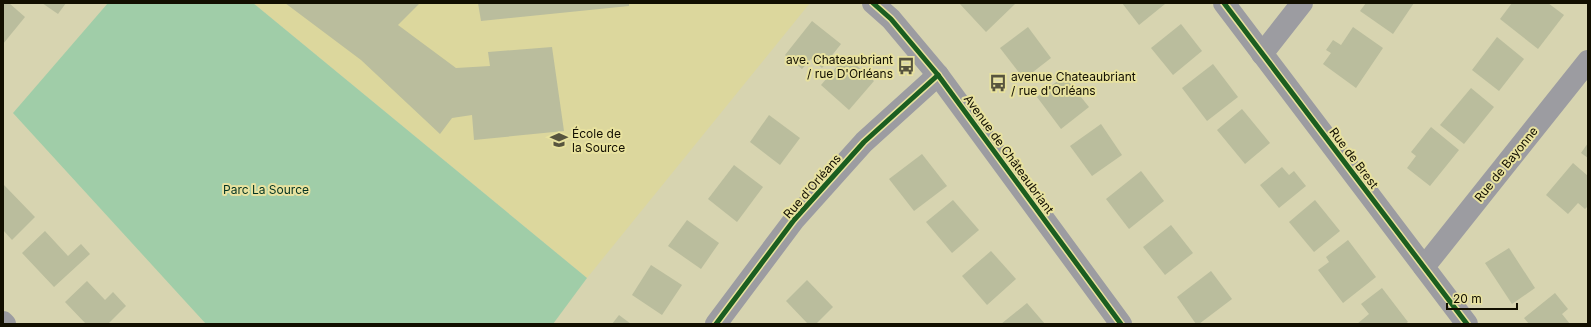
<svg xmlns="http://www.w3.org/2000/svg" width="1591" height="327" font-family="Inter,sans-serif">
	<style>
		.built { fill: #dcd79d }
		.green { fill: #a0cda8 }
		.building { fill: #babd9d }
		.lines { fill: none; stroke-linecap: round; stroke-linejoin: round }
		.minor { stroke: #9c9ca1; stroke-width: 22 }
		.cycleway-casing { stroke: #e8e29f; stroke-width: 8 }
		.cycleway { stroke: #1b5e20; stroke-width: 5 }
		.labels { text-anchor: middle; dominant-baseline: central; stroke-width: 4; stroke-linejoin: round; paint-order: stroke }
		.poi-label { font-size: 12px; fill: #120f00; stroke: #e8e29f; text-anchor: start }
		.street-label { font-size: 12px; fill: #120f00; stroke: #e8e29f }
		.park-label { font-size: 12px; fill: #033322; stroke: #e8e29f }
	</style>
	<rect width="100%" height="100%" fill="#d7d4b0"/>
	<polygon class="built" points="253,3 810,3 587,278"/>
	<polygon class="green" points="108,3 253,3 587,278 553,324 206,324 13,113"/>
	<g class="building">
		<polygon points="3,3 9,3 25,17 3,44"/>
		<polygon points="42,3 66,3 58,14"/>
		<polygon points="285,3 420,3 398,25 456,68 490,66 488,52 552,47 564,131 474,140 472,115 452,118 440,134 361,60"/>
		<polygon points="478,3 629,3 629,6 481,21"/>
		<polygon points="959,3 1014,3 1015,4 986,32"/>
		<polygon points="1122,3 1164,3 1165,4 1139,25"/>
		<polygon points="1366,3 1414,3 1393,34 1360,11"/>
		<polygon points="1512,3 1548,3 1564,15 1538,49 1500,19"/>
		<polygon points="812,21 841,44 822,68 811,59 802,69 785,55"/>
		<polygon points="1181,24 1202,51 1173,75 1151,48"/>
		<polygon points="1028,27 1051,58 1024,79 1000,48"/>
		<polygon points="1353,27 1383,48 1356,88 1323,64 1331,53 1326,50 1333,40 1341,45"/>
		<polygon points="1497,37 1524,59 1499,91 1472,70"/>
		<polygon points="846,56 874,81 849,110 821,85"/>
		<polygon points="1213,64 1238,97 1207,121 1182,88"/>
		<polygon points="1064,76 1089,107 1061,129 1037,97"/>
		<polygon points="1471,88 1494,107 1464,144 1440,125"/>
		<polygon points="1242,109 1270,143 1245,164 1217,130"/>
		<polygon points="769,115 800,138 780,165 750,142"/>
		<polygon points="1101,124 1122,155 1092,176 1070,146"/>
		<polygon points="1431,127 1459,150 1430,186 1407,168 1416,156 1411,152"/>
		<polygon points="1588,143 1588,158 1581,153"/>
		<polygon points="922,154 947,186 914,211 889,179"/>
		<polygon points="1573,163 1588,176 1588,206 1585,209 1578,203 1568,214 1546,195"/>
		<polygon points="734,165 763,187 737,222 708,199"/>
		<polygon points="1282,167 1289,175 1294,171 1306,186 1279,208 1260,185"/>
		<polygon points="1141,171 1164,201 1129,229 1106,199"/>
		<polygon points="3,184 35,217 12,240 3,230"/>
		<polygon points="953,200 979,230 952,253 926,222"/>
		<polygon points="1315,200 1340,231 1314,252 1289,222"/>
		<polygon points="687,220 719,243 701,269 668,246"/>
		<polygon points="1171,225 1193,253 1165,275 1143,247"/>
		<polygon points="45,231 68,256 81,244 90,254 54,287 22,253"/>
		<polygon points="1348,240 1376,277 1343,303 1318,270 1329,262 1326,257"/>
		<polygon points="1509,248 1535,288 1512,304 1485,263"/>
		<polygon points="991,251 1016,279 987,305 962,276"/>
		<polygon points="651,265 682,285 662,315 632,295"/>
		<polygon points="1211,271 1232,299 1199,324 1196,324 1177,297"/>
		<polygon points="807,280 833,307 816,324 808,324 786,301"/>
		<polygon points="87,281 105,300 113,292 126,306 108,324 86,324 65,302"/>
		<polygon points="1382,288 1408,322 1405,324 1357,324 1369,314 1361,304"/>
		<polygon points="1555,293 1568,309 1562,314 1570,324 1529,324 1524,318"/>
		<polygon points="1027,303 1045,324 1001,324"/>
		<polygon points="619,315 631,324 612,324"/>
	</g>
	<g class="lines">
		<g class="minor">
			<polyline points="873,3 891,19 938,75 1121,324"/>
			<polyline points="1224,3 1467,324"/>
			<polyline points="1262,54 1302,3"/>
			<polyline points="1424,267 1588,61"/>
			<polyline points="3,322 5,324"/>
			<polyline points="716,324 794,220 864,142 938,75"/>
		</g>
		<g class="cycleway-casing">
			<g id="cycleway">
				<polyline points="873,3 891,19 938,75 1121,324"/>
				<polyline points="1224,3 1467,324"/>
				<polyline points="716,324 794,220 864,142 938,75"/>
			</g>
		</g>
		<use href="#cycleway" class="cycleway"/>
	</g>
	<defs>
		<g id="bus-bare" transform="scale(1.38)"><path d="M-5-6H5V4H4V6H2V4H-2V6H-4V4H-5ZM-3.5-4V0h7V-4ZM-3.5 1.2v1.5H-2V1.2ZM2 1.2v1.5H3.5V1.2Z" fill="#57543e" stroke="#e8e29f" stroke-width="2.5" paint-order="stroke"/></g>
		<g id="school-bare" transform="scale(1.38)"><path d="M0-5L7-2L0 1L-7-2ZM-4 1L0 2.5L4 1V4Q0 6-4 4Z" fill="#57543e" stroke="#e8e29f" stroke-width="2.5" paint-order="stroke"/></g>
	</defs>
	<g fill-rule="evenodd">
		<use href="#bus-bare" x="906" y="66"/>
		<use href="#bus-bare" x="998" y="83"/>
		<use href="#school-bare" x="559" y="140"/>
	</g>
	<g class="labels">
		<g class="poi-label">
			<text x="893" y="59" text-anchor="end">ave. Chateaubriant<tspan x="893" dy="14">/ rue D'Orléans</tspan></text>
			<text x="1011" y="76">avenue Chateaubriant<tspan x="1011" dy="14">/ rue d'Orléans</tspan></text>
			<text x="572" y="133">École de<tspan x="572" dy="14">la Source</tspan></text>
		</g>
		<g class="street-label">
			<text transform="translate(1009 154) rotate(54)">Avenue de Châteaubriant</text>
			<text transform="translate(1354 158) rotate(53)">Rue de Brest</text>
			<text transform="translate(1506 164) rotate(-51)">Rue de Bayonne</text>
			<text transform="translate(812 186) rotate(-49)">Rue d'Orléans</text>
		</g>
		<g class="park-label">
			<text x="266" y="189">Parc La Source</text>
		</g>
	</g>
	<rect width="1591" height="327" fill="none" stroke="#120f00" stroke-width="8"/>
	<path d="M1447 303v6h70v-6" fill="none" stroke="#120f00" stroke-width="2"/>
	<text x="1453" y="303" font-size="12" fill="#120f00" stroke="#e8e29f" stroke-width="3" paint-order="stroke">20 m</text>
</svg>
